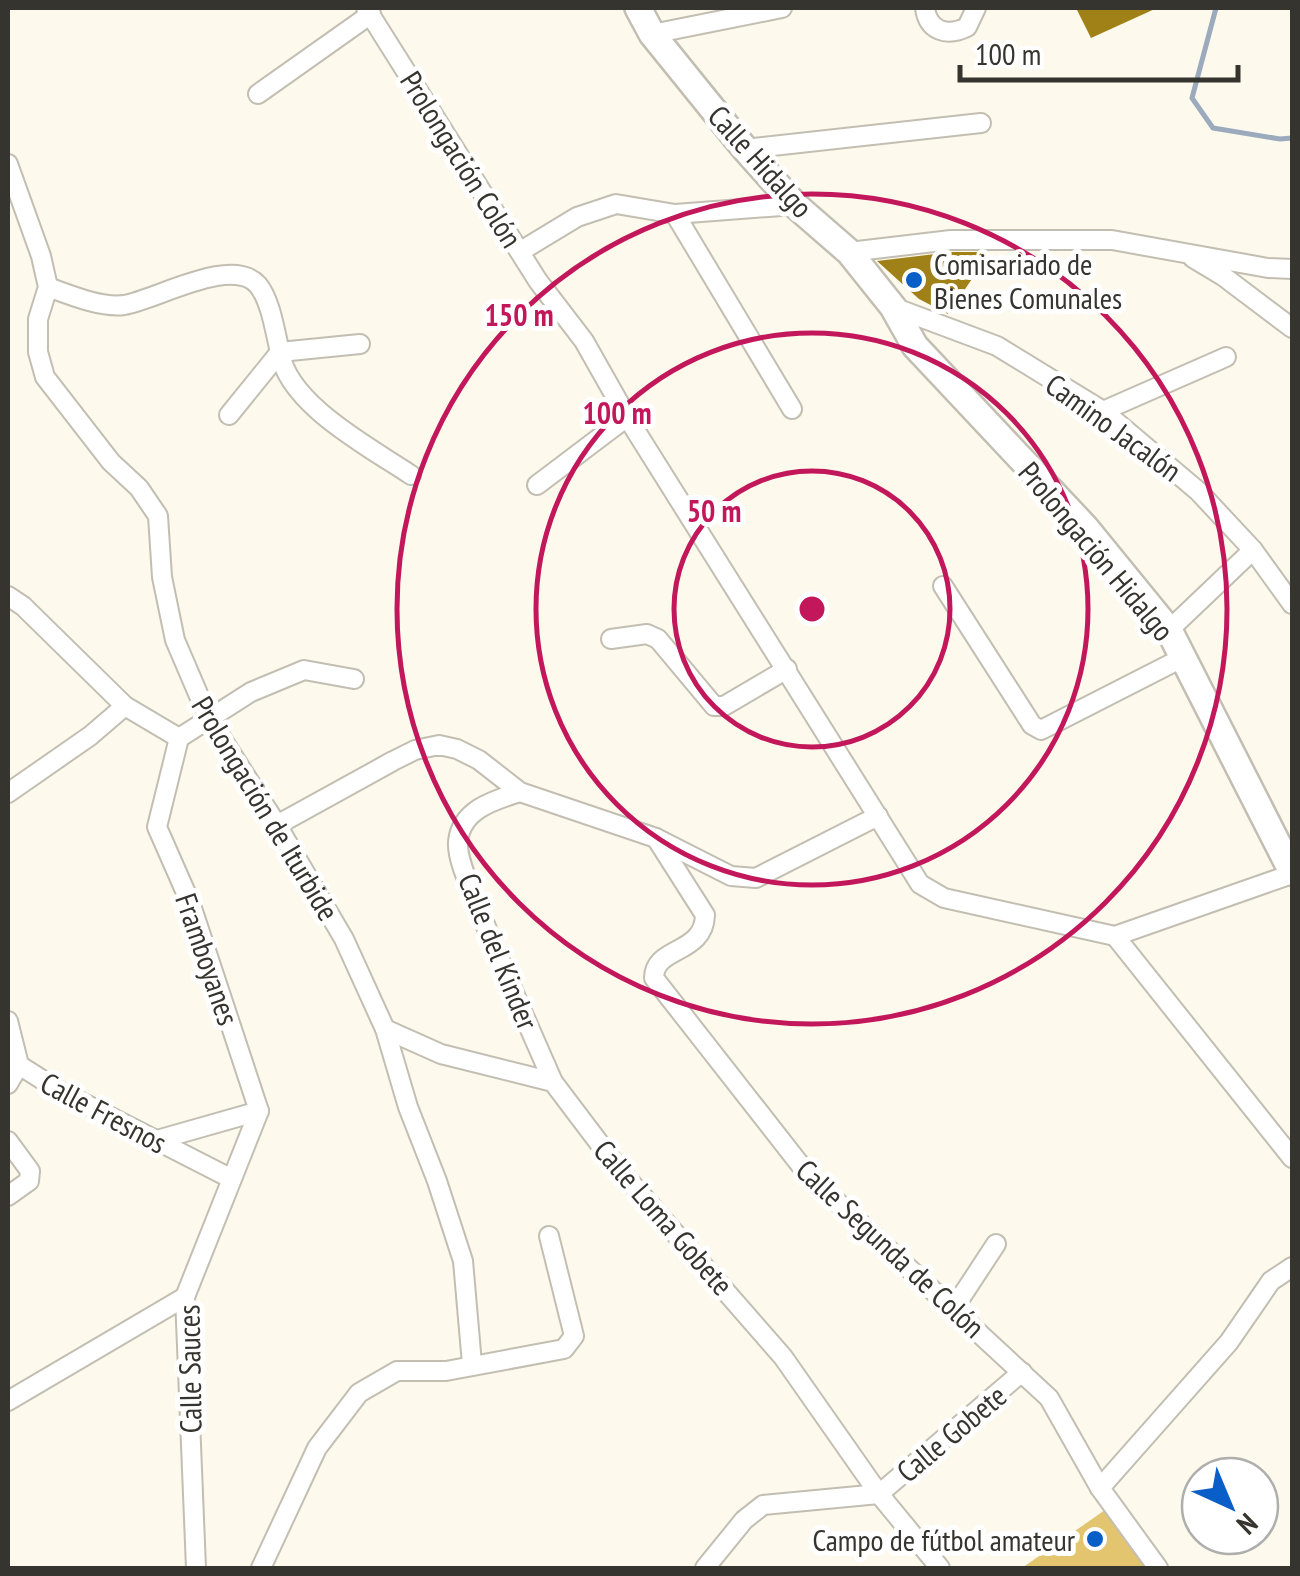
<svg xmlns="http://www.w3.org/2000/svg" width="1300" height="1576" font-family="'PT Sans Narrow',sans-serif">
	<style>
		.green { fill: #e3c570 }
		.lines { fill: none; stroke-linecap: round; stroke-linejoin: round }
		.stream { stroke: #9baabd; stroke-width: 5 }
		.building { fill: #a08118 }
		.street-casing { stroke: #c3beb2; stroke-width: 22 }
		.secondary-casing { stroke: #c3beb2; stroke-width: 30 }
		.street { stroke: #fff; stroke-width: 18 }
		.secondary { stroke: #fff; stroke-width: 25 }
		.ring { fill: none; stroke: #c2185b; stroke-width: 5 }
		.poi-dot { fill: #0a5ec7; stroke: #fff; stroke-width: 4 }
		.labels { text-anchor: middle; dominant-baseline: central; stroke-width: 10; stroke-linejoin: round; paint-order: stroke }
		.street-label { font-size: 30px; fill: #35342f; stroke: #fff }
		.poi-label { font-size: 30px; fill: #35342f; stroke: #fff; text-anchor: start }
		.centre { fill: #c2185b; stroke: #fff; stroke-width: 5 }
		.ring-label { font-size: 30px; text-anchor: middle; font-weight: bold; fill: #c2185b; stroke: #fff; stroke-width: 10; stroke-linejoin: round; paint-order: stroke }
	</style>
	<rect width="100%" height="100%" fill="#fdf9ec"/>
	<polygon class="green" points="1105,1510 1149,1568 1022,1568"/>
	<g class="lines">
		<polyline class="stream" points="1216,8 1192,98 1213,128 1280,139 1292,138"/>
	</g>
	<g class="building">
		<polygon points="1076,8 1157,8 1091,38"/>
		<polygon points="952,252 978,252 987,257 948,314 919,299 877,261"/>
	</g>
	<g class="lines">
		<g class="street-casing">
			<g id="street">
				<polyline points="366,8 538,281 584,341 627,417 920,884 944,898 1115,936 1292,874"/>
				<path d="M 925,8 C 928,31 947,37 967,27 L 976,8"/>
				<polyline points="652,34 782,8"/>
				<polyline points="258,94 371,14"/>
				<polyline points="745,149 981,123"/>
				<polyline points="8,164 41,256 48,287 38,319 38,352 45,377 111,462 139,488 158,516 162,577 175,640 208,717 277,825 344,939 385,1029 408,1107 437,1181 463,1261 472,1364"/>
				<polyline points="675,214 792,409"/>
				<polyline points="521,251 577,217 616,204 675,214 795,205"/>
				<polyline points="849,252 951,240 1112,240 1268,268 1292,269"/>
				<polyline points="1193,258 1223,276 1292,328"/>
				<path d="M 48,287 C 70,295 101,308 124,305 C 156,300 232,255 258,285 C 271,301 275,332 280,352 L 360,344"/>
				<polyline points="893,307 997,346 1103,411 1198,491 1253,550 1292,604"/>
				<path d="M 280,352 C 287,404 371,448 411,475"/>
				<polyline points="1103,411 1226,357"/>
				<polyline points="229,415 280,352"/>
				<polyline points="537,485 627,417"/>
				<polyline points="943,586 1032,725 1041,730 1184,657"/>
				<polyline points="8,596 23,606 125,706 179,738"/>
				<polyline points="1169,630 1253,550"/>
				<polyline points="611,639 647,634 658,639 714,706 724,706 787,669"/>
				<polyline points="179,738 157,827 190,902 259,1111 185,1297 196,1568"/>
				<polyline points="179,738 251,692 304,670 354,679"/>
				<path d="M 520,792 C 495,800 461,809 458,842 C 457,860 470,886 476,902 C 500,963 527,1022 553,1082"/>
				<polyline points="8,793 90,736 125,706"/>
				<polyline points="277,825 393,761 415,750 439,745 457,749 479,760 520,792 656,838 731,876 756,878 878,816"/>
				<path d="M 656,838 L 705,915 C 704,955 654,946 654,978 L 809,1176 L 1049,1398 L 1100,1488 L 1158,1568"/>
				<polyline points="1115,936 1292,1158"/>
				<polyline points="8,1021 19,1065 60,1091 230,1178"/>
				<polyline points="385,1029 441,1054 553,1082 618,1168 783,1357 879,1494 940,1568"/>
				<polyline points="8,1084 19,1065"/>
				<polyline points="157,1140 259,1111"/>
				<polyline points="8,1141 30,1171 29,1181 8,1196"/>
				<polyline points="954,1308 996,1244"/>
				<polyline points="8,1401 185,1297"/>
				<polyline points="1100,1488 1229,1342 1271,1281 1292,1267"/>
				<polyline points="879,1494 1022,1372"/>
				<polyline points="261,1568 317,1448 359,1393 397,1371 446,1371 564,1349 574,1336 549,1236"/>
				<polyline points="705,1568 744,1520 763,1505 879,1494"/>
			</g>
		</g>
		<g class="secondary-casing">
			<polyline id="secondary" points="638,8 652,34 745,149 795,205 849,252 893,307 915,346 1085,527 1169,630 1292,872"/>
		</g>
		<use href="#street" class="street"/>
		<use href="#secondary" class="secondary"/>
	</g>
	<g class="ring">
		<circle cx="812" cy="609" r="138"/>
		<circle cx="812" cy="609" r="276"/>
		<circle cx="812" cy="609" r="415"/>
	</g>
	<g class="poi-dot">
		<circle cx="914" cy="280" r="10"/>
		<circle cx="1095" cy="1539" r="10"/>
	</g>
	<g class="labels">
		<g class="street-label">
			<text transform="translate(462 159) rotate(58)">Prolongación Colón</text>
			<text transform="translate(761 161) rotate(48)">Calle Hidalgo</text>
			<text transform="translate(1114 427) rotate(36)">Camino Jacalón</text>
			<text transform="translate(1097 551) rotate(50)">Prolongación Hidalgo</text>
			<text transform="translate(266 808) rotate(59)">Prolongación de Iturbide</text>
			<text transform="translate(499 951) rotate(68)">Calle del Kinder</text>
			<text transform="translate(208 959) rotate(71)">Framboyanes</text>
			<text transform="translate(104 1112) rotate(28)">Calle Fresnos</text>
			<text transform="translate(664 1217) rotate(49)">Calle Loma Gobete</text>
			<text transform="translate(891 1248) rotate(43)">Calle Segunda de Colón</text>
			<text transform="translate(189 1369) rotate(-91)">Calle Sauces</text>
			<text transform="translate(951 1433) rotate(-40)">Calle Gobete</text>
		</g>
		<g class="poi-label">
			<text x="934" y="263">Comisariado de<tspan x="934" dy="34">Bienes Comunales</tspan></text>
			<text x="1075" y="1539" text-anchor="end">Campo de fútbol amateur</text>
		</g>
	</g>
	<circle cx="812" cy="609" r="15" class="centre"/>
	<g class="ring-label">
		<text x="519" y="326">150 m</text>
		<text x="617" y="424">100 m</text>
		<text x="714" y="522">50 m</text>
	</g>
	<rect width="1300" height="1576" fill="none" stroke="#35342f" stroke-width="20"/>
	<g transform="translate(1230 1506) rotate(136)"><circle r="48" fill="#ffffff" stroke="#aeaeac" stroke-width="2.5"/>
	<path d="M0-8L18 38L0 25L-18 38Z" fill="#0a5ec7"/>
	<text y="-15" font-size="28" font-weight="bold" text-anchor="middle" fill="#35342f">N</text>
	</g>
	<path d="M960 65v15h278v-15" fill="none" stroke="#35342f" stroke-width="5"/>
	<text x="975" y="65" font-size="30" fill="#35342f" stroke="#ffffff" stroke-width="8" paint-order="stroke">100 m</text>
</svg>
